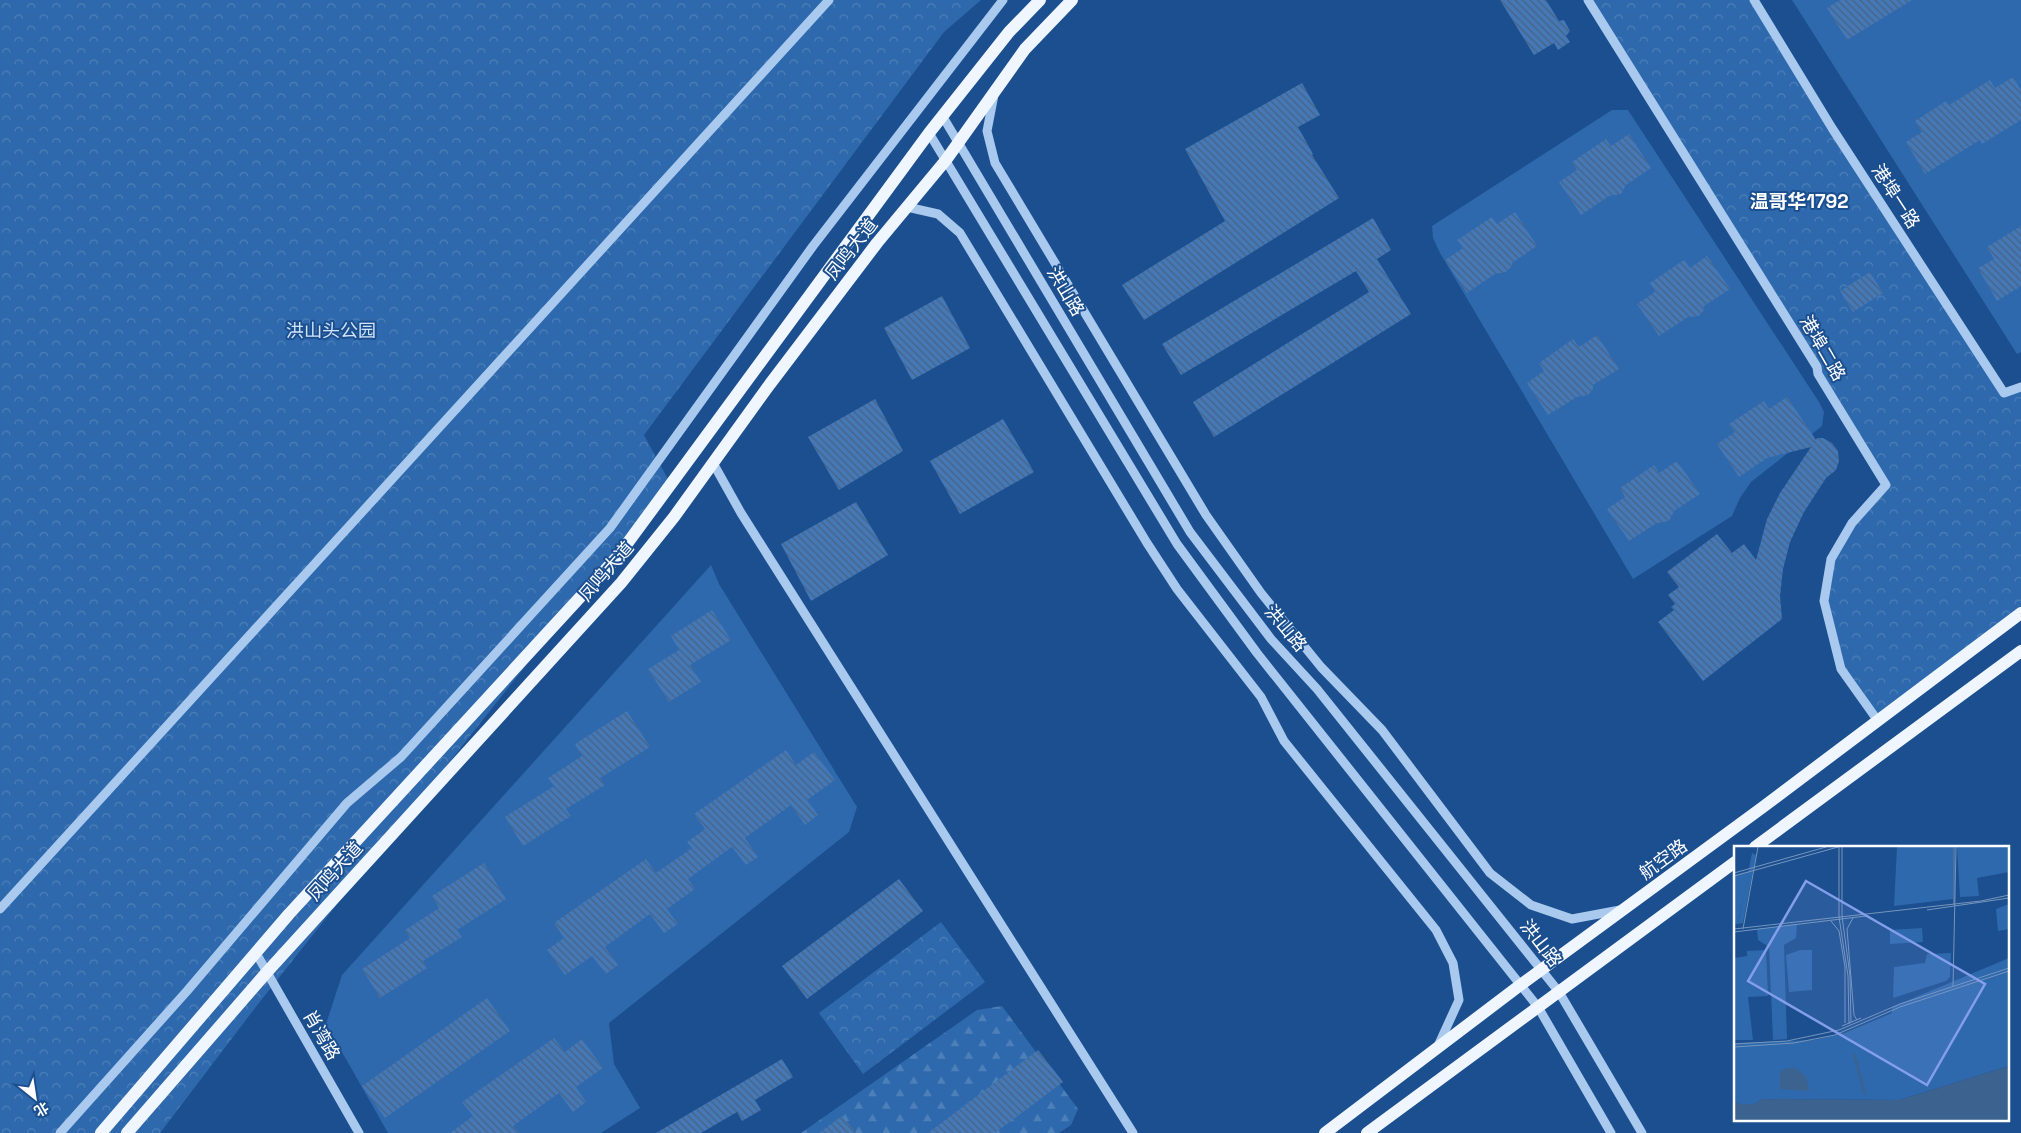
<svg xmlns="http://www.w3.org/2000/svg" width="2021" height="1133" font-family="'Space Grotesk','Noto Sans SC',sans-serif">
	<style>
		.grass { fill: #2e69ad }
		.forest { fill: url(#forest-firs) }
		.park { fill: url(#park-crowns) }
		.building { fill: url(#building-back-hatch) }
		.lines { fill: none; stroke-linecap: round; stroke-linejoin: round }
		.minor { stroke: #a9c9ee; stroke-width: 9 }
		.major { stroke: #f0f6ff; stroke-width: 12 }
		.labels { text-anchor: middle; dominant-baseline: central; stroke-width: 4; stroke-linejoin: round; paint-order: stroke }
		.street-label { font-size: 18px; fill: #fff; stroke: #1b4f8f }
		.park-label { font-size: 18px; fill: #cfe3fa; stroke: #1b4f8f }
		.neighbourhood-label { font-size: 19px; font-weight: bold; fill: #fff; stroke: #1b4f8f }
		.inset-river { fill: none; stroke: #3c6290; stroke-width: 2.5 }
		.inset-road { fill: none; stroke: #7695bc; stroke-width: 1 }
		.view { fill: #839eea; fill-opacity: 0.15; stroke: #839eea; stroke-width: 2.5 }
		.inset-edge { fill: none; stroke: #fff; stroke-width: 2.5 }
	</style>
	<defs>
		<pattern id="forest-firs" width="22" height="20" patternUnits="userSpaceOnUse" patternTransform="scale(1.25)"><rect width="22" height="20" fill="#2e69ad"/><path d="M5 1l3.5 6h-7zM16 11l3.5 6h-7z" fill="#4d80b9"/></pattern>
		<pattern id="park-crowns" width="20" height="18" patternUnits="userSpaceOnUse" patternTransform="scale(1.25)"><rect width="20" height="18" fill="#2e69ad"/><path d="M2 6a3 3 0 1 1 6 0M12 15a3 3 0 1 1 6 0" fill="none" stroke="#4d80b9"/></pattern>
		<pattern id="building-back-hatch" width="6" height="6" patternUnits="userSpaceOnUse" patternTransform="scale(1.25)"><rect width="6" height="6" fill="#4478b7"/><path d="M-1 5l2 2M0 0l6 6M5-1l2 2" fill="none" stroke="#486282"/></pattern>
	</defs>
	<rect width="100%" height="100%" fill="#1b4f8f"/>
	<g class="grass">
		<polygon points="1792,0 2021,0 2021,352 2017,354"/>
		<polygon points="1612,110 1628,110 1819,402 1824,412 1822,426 1751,482 1740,498 1732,516 1633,579 1440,253 1433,238 1432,226"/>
		<polygon points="711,565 719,584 857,807 849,832 609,1023 614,1064 640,1108 601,1133 388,1133 326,1024 342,975"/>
	</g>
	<polygon class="forest" points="1002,1006 1078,1109 1071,1125 1059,1133 801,1133 977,1010"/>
	<g class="park">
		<polygon points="0,0 981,0 944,32 644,435 670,483 255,1008 160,1133 0,1133"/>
		<polygon points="1588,0 1754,0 2003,392 2021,387 2021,613 1878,721 1841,669 1824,601 1831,559 1852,523 1886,485"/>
		<polygon points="941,922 985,982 863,1074 819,1013"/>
	</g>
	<g class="building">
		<polygon points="1500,0 1546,0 1559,21 1564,20 1570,31 1566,36 1570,42 1558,50 1554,43 1534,55"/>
		<polygon points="1840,0 1912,0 1847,40 1827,8"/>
		<polygon points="2013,77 2021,90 2021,120 1982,144 1980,140 1925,174 1906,142 1922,132 1915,121 1946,101 1949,105 1990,80 1995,88"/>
		<polygon points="1302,83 1320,115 1298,127 1313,154 1312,155 1339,198 1144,320 1122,285 1225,221 1185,149"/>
		<polygon points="1629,134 1651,168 1626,185 1621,194 1609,196 1581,215 1559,182 1577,170 1572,162 1606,139 1611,146"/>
		<polygon points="1515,212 1537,246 1512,263 1512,266 1506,272 1495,274 1467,293 1445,260 1463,248 1457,240 1492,217 1497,224"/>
		<polygon points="1373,218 1391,250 1377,259 1411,314 1214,437 1193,402 1369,292 1356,271 1181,375 1162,344"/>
		<polygon points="2021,226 2021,286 1997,301 1978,268 1994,259 1987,247"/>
		<polygon points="1707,256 1730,289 1704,306 1704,310 1699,316 1688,317 1659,336 1637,304 1655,292 1650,283 1684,260 1690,268"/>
		<polygon points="1870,272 1883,293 1853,312 1840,291"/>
		<polygon points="942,296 970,348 912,380 884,328"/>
		<polygon points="1597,335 1619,369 1593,385 1593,389 1588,395 1577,397 1548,415 1527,383 1544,371 1539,363 1573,339 1579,347"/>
		<polygon points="1787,397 1816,440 1817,438 1823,438 1832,443 1838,451 1839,461 1836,470 1826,478 1804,512 1790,542 1783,569 1780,596 1782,619 1703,681 1658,622 1674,610 1671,607 1675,604 1668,595 1679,587 1667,572 1717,534 1732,553 1744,544 1756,560 1767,519 1780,493 1811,447 1767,458 1739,477 1717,444 1735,432 1729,424 1764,401 1769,409"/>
		<polygon points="875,399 903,451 839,490 808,437"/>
		<polygon points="1003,419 1034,472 960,514 930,461"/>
		<polygon points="1677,461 1700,494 1674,511 1669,521 1657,523 1629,541 1607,509 1625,497 1620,488 1654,465 1659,473"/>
		<polygon points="856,502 888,555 811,601 781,544"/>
		<polygon points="712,610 731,640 690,665 701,682 669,702 648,669 679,650 671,636"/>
		<polygon points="627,711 650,747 600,778 605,785 566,809 571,816 523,846 505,817 554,786 548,778 582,756 575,744"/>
		<polygon points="786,750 796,765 814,752 835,780 807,800 818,815 805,825 791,805 745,838 758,857 746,865 732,847 688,879 695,889 667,909 678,924 664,933 650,914 605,947 618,965 606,974 592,956 565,975 547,950 564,938 554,923 646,859 656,873 692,848 687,842 705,829 694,814"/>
		<polygon points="484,863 506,899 457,930 462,937 423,961 427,968 380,998 362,969 410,938 405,930 439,908 432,896"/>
		<polygon points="899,879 923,911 807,999 782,966"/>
		<polygon points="487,998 510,1031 385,1118 362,1086"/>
		<polygon points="554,1038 565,1052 582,1039 603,1068 576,1087 586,1102 573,1112 559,1093 513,1126 519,1133 450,1133 473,1116 462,1102"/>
		<polygon points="1038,1050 1063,1082 995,1133 928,1133"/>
		<polygon points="782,1059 793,1077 755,1100 761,1110 742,1121 737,1112 701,1133 656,1133"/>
		<polygon points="842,1116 856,1133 819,1133"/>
	</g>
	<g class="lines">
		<g class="minor">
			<polyline points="1588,0 1817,367 1818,374 1886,485 1852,523 1831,559 1824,601 1841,669 1878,721"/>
			<polyline points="1754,0 1832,128 2004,393 2021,387"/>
			<polyline points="994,95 987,131 995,163 1206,515 1261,593 1321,667 1382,730 1490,873 1531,905 1572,919 1620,910"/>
			<polyline points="943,117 1190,532 1271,639 1317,689 1559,992 1642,1133"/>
			<polyline points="929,133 1177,544 1257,653 1538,1007 1611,1133"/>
			<polyline points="907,207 938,214 960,233 1147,543 1177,589 1261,697 1284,741 1436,930 1453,963 1459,1000 1438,1046"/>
			<polyline points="713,463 741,513 1133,1133"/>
			<polyline points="0,909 829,0"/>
			<polyline points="256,953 359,1133"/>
			<polyline points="60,1133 187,991 347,803 401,757 610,528 813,246 1003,0"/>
		</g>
		<g class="major">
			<polyline points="1755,847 2021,651"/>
			<polyline points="101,1133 289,914 618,556 929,133 1009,32 1040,0"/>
			<polyline points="127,1133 267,972 621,583 674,517 770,384 877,243 946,160 1025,49 1072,0"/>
			<polyline points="1325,1133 1519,986 1763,807 2021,613"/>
			<polyline points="1367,1133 1735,862"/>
		</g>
	</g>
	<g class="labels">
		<g class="street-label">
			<text transform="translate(1896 196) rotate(57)">港埠一路</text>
			<text transform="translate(851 249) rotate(-52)">凤鸣大道</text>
			<text transform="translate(1066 291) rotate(59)">洪山路</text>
			<text transform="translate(1823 348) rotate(60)">港埠二路</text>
			<text transform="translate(606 571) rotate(-49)">凤鸣大道</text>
			<text transform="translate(1286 628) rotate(50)">洪山路</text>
			<text transform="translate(1663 859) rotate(-36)">航空路</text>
			<text transform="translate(335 871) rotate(-48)">凤鸣大道</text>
			<text transform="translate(1541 943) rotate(52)">洪山路</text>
			<text transform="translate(322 1035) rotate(60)">肖湾路</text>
		</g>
		<g class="park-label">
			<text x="331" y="330">洪山头公园</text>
		</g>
		<g class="neighbourhood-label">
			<text x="1799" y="201">温哥华1792</text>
		</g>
	</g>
	<g transform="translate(1734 846)">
		<rect width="275" height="275" fill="#1b4f8f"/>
		<path d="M 163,1 L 219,1 L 219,53 L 160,60 ZM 223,1 L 275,1 L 275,26 L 243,32 L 245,50 L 226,51 ZM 15,25 L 4,78 L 0,78 L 0,29 ZM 275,58 L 275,83 L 264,85 L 262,63 ZM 32,104 L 34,150 L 14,151 L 19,194 L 0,194 L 0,112 L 13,110 L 13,105 ZM 66,104 L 78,104 L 78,144 L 55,146 L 52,109 ZM 217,107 L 216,131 L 212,135 L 159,152 L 160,121 L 191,117 L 193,108 Z" fill="#2e69ad"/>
		<path d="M 188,82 L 189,96 L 156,98 L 156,84 Z" fill="#2e69ad"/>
		<path d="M 63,78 L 62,92 L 50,99 L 53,193 L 39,194 L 35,101 L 24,94 L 23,83 ZM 275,112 L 275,220 L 165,254 L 28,253 L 20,258 L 5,258 L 0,255 L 0,197 L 80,194 L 111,187 L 158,167 L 158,161 Z" fill="#2e69ad"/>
		<path d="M 18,7 L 22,9 L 9,77 L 4,78 Z" fill="#2e69ad"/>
		<path d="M 275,220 L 275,274 L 0,274 L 0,255 L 5,258 L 20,258 L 28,253 L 165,254 ZM 56,222 L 62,222 L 72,231 L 75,245 L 46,243 L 46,225 Z" fill="#3c6290"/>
		<path class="inset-river" d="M 120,208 L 131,248"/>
		<path class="inset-road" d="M 105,1 L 105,71 L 114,130 L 115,178M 108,1 L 108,70 L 116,130 L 117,176M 220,1 L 220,59M 0,27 L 92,1M 0,30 L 104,1M 193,64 L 275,52M 119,72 L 113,83 L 120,169 L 123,174M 97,75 L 105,85 L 111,121 L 111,177M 0,83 L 247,55 L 275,49M 9,83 L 24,1M 0,86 L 132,70M 219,141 L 222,1M 108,180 L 127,172M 0,198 L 53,195 L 105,184 L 166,158 L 275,122M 0,201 L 60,197 L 101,189 L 166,161 L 275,125"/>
		<path class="view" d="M 72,35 L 251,138 L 193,239 L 14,135 Z"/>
		<rect width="275" height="275" class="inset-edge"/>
	</g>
	<g transform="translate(35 1098) rotate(150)" stroke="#1b4f8f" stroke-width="4" paint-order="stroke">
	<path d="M0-4L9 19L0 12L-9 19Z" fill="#ffffff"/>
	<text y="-8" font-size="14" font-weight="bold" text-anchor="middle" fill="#ffffff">北</text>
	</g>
</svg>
